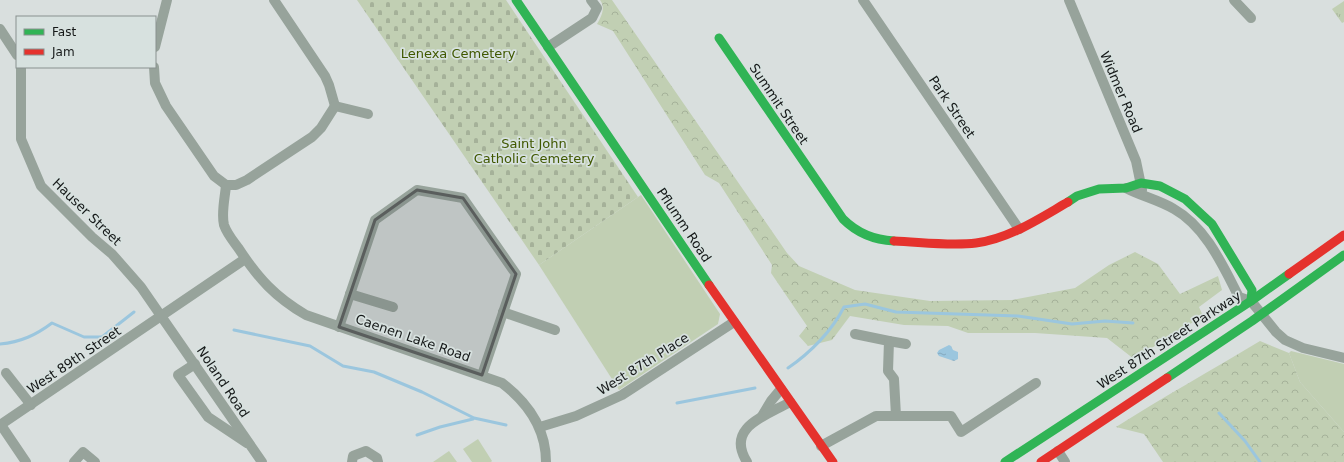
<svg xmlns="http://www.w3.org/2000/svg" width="1344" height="462" font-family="'DejaVu Sans',sans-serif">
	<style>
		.grass { fill: #c1cfb3 }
		.forest { fill: url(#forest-crowns) }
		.cemetery { fill: url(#cemetery-stones) }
		.park { fill: url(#park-tufts) }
		.water { fill: url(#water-ripples) }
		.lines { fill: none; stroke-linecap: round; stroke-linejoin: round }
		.stream { stroke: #9bc6de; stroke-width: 3 }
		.street { stroke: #97a39b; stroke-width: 10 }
		.fast { stroke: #30b455; stroke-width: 9 }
		.jam { stroke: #e5322d; stroke-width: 9 }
		.marked { fill: #5a5e5d; fill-opacity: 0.2; stroke: #5a5e5d; stroke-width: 3; stroke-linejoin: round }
		.labels { text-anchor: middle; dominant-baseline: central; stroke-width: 3.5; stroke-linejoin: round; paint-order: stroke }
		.park-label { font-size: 13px; fill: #405800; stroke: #d7e1df }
		.street-label { font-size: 13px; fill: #151818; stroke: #d7e1df }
	</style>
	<defs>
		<pattern id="forest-crowns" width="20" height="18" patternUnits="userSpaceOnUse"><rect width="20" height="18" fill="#c1cfb3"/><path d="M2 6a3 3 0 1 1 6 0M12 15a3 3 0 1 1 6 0" fill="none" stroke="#a5b199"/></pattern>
		<pattern id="cemetery-stones" width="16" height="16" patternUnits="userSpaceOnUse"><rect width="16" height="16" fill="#c1cfb3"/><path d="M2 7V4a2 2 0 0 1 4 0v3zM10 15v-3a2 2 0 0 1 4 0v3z" fill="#a5b199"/></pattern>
		<pattern id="park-tufts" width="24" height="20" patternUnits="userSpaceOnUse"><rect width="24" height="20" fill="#c1cfb3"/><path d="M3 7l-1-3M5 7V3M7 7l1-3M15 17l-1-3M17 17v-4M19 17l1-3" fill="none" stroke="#a5b199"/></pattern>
		<pattern id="water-ripples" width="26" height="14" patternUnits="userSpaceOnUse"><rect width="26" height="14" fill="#9bc6de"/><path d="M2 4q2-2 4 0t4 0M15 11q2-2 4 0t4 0" fill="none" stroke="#85a9be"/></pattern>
	</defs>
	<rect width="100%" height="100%" fill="#d9dfde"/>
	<g class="grass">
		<polygon points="641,195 720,314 718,324 619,390 539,265"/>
		<polygon points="1291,351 1344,364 1344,432 1300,382 1289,353"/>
		<polygon points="478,439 492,461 491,462 472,462 463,449"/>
		<polygon points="449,451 457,462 433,462"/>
	</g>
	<g class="forest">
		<path d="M 600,0 L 612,0 L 787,253 L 799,266 L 855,290 L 930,301 L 1012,300 L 1075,288 L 1109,265 L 1135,252 L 1158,264 L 1180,294 L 1218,276 L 1222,290 L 1199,307 L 1203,316 L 1134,359 L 1107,338 L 1035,333 L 968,333 L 948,326 L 904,325 L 850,316 L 832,340 L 808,346 L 799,336 L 807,326 L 771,273 L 772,265 L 719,183 L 705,175 L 613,31 L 597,24 C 601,17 606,8 600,0 Z"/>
		<path d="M 1260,341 L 1289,353 L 1300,382 L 1344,432 L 1344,462 L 1163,462 L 1144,434 L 1116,427 C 1163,397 1212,370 1260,341 Z"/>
	</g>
	<polygon class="cemetery" points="357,0 506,0 638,197 539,265"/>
	<polygon class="park" points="1344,1 1344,22 1342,23 1332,9"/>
	<polygon class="water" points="949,345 951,346 953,350 958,352 958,359 954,361 939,356 937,353 939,350"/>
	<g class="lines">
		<g class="stream">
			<polyline points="234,330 310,346 343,366 374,372 422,392 474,418 506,425"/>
			<path d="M 0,344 C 21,342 36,335 52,323 L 84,337 L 102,337 L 134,312"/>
			<path d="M 788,368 C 810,353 832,331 844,307 L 865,304 L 896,312 L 1018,316 L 1072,324 L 1105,321 L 1133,323"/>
			<polyline points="677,403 755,388"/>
			<polyline points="1219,413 1245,441 1260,462"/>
			<polyline points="417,435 440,427 473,419"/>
		</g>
		<g class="street">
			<polyline points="274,0 325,76 329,85 335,106"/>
			<polyline points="863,0 1019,229"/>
			<polyline points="1069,0 1136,161 1142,190"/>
			<polyline points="1234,0 1251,18"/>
			<polyline points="0,29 17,55"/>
			<polyline points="155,47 167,0"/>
			<polyline points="548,47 592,18 597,8 591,0"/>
			<polyline points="21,67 21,139 41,186 92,237 112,254 141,287 262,462"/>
			<polyline points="154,67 155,83 166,106 214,176 226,185"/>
			<polyline points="335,106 368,114"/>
			<path d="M 226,185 C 225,198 221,213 224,225 C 227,234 234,242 239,249 C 258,278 275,297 306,315 L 502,383 C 528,403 546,428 546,462"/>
			<polyline points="226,185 236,185 247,180 312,137 321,128 335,106"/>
			<path d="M 1126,188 C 1141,196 1159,200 1174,209 C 1206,227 1223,266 1239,297 L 1251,301 L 1276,332 L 1285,340 L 1303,348 L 1344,358"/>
			<polyline points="350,294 393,307"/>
			<polyline points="503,312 555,330"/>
			<polyline points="339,327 375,220 417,190 463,198 516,274 482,375"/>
			<polyline points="855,334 889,341 888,371 894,379 896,416"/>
			<polyline points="889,341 906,344"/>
			<polyline points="195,364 178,375 208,417 247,443"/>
			<polyline points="6,373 31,405"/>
			<polyline points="762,416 771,401 781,389"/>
			<polyline points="0,425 245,259"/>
			<polyline points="1,425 26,462"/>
			<polyline points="540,427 576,416 622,395 734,322"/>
			<polyline points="821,446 876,416 951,416 961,432 1036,383"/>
			<polyline points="1058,451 1065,462"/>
			<polyline points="74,462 83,452 95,462"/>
			<polyline points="352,462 353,456 366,451 377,458 378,462"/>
			<path d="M 747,462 C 725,427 766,416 790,402"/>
		</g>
		<g class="fast">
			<polyline points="516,0 709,285"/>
			<path d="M 719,38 L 843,219 C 857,233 874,240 894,241"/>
			<polyline points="1068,202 1077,196 1099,189 1126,188 1141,183 1160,186 1185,199 1212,224 1252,290 1251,301"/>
			<polyline points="1167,378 1252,321 1344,255"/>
			<polyline points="1005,462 1251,301 1289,274"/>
		</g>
		<g class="jam">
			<path d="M 894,241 C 921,242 949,246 976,243 C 1009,239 1040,218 1068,202"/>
			<polyline points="1289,274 1344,235"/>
			<polyline points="709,285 833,462"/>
			<polyline points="1041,462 1167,378"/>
		</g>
	</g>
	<path class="marked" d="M 417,190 L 463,198 L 516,274 L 482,375 L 339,327 L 375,220 Z"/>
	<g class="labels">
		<g class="park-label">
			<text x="458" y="53">Lenexa Cemetery</text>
			<text x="534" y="143">Saint John<tspan x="534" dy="15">Catholic Cemetery</tspan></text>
		</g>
		<g class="street-label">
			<text transform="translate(1121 92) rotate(67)">Widmer Road</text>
			<text transform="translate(779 104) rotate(56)">Summit Street</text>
			<text transform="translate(952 107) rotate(56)">Park Street</text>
			<text transform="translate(87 212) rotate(44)">Hauser Street</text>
			<text transform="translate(684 225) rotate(56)">Pflumm Road</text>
			<text transform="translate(413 338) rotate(19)">Caenen Lake Road</text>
			<text transform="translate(1169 340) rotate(-33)">West 87th Street Parkway</text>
			<text transform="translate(74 360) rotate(-34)">West 89th Street</text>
			<text transform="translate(643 364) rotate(-32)">West 87th Place</text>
			<text transform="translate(223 382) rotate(56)">Noland Road</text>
		</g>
	</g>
	<rect x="16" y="16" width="140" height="52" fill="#d7e1df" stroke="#89918f"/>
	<rect x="24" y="29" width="20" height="6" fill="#30b455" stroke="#89918f"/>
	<text x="52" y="36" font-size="12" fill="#151818">Fast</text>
	<rect x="24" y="49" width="20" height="6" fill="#e5322d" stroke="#89918f"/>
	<text x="52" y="56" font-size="12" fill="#151818">Jam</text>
</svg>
